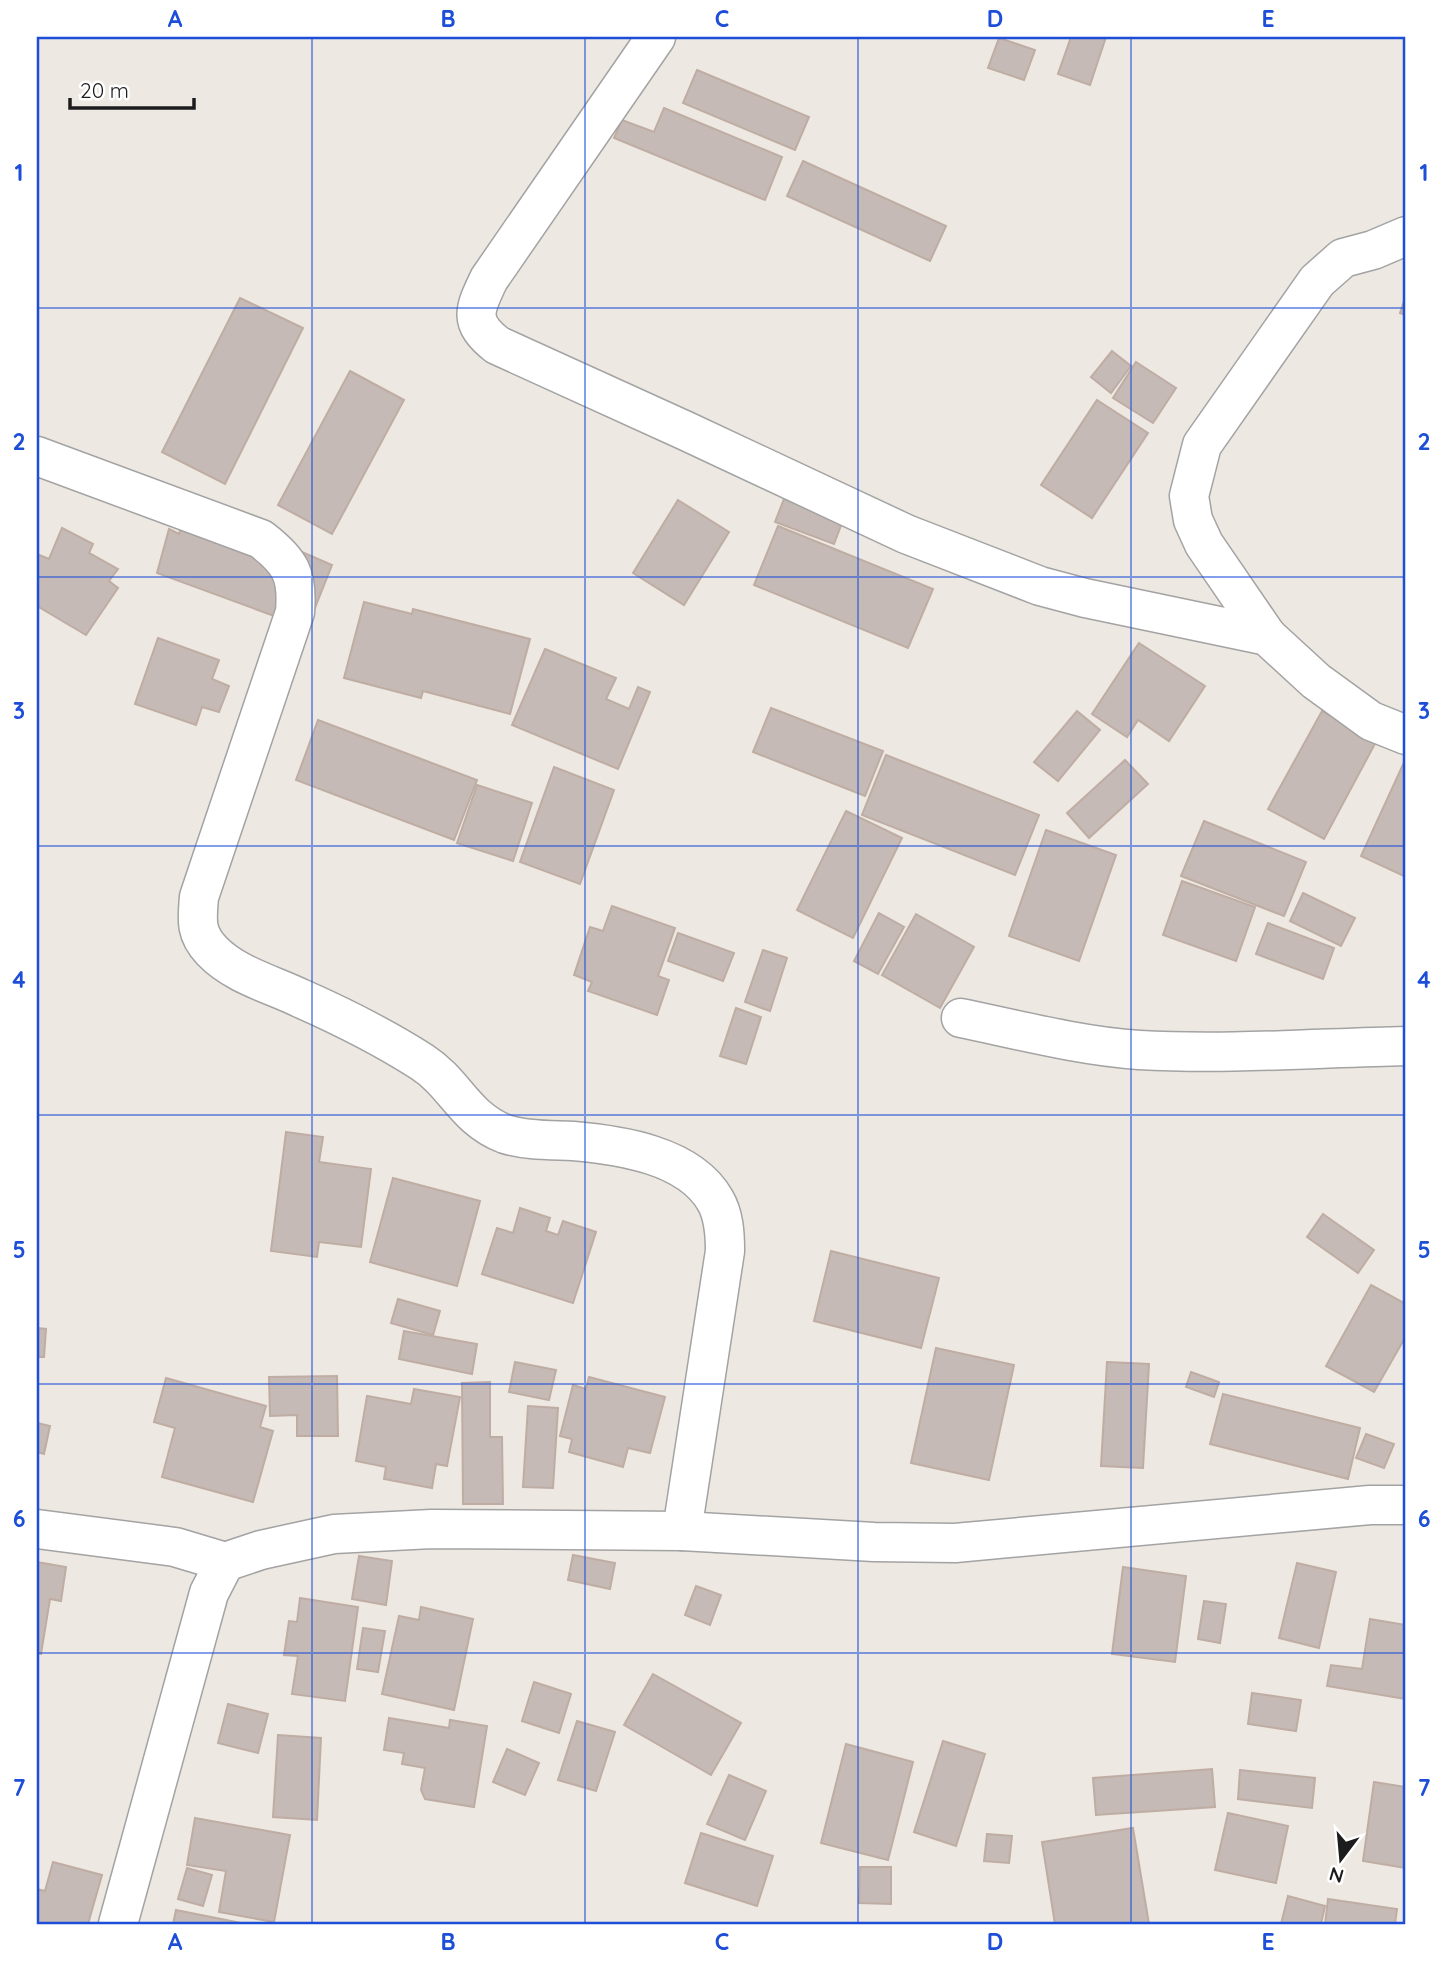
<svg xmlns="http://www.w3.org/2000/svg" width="1443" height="1961" font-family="Quicksand,sans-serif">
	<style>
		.building { fill: #c5bab5; stroke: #bfada4; stroke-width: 2 }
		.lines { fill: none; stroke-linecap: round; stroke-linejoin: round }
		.minor-casing { stroke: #a3a3a3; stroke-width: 41 }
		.minor { stroke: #fff; stroke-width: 38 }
		.grid { fill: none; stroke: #1d4ed8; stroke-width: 2; stroke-opacity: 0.55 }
		.neatline { fill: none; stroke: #1d4ed8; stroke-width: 2.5 }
		.grid-label { font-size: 23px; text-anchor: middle; font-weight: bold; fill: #1d4ed8 }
	</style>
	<rect width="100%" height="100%" fill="#ede8e1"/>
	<g class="building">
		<polygon points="1071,37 1106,37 1090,85 1058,74"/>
		<polygon points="999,38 1035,50 1024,80 988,68"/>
		<polygon points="697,70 809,117 795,150 683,103"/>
		<polygon points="664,108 782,157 765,200 614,138 622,120 654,132"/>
		<polygon points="803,161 946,226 930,261 787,196"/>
		<polygon points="1406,295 1406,315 1400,313"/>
		<polygon points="240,298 303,328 225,484 162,452"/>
		<polygon points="1112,351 1131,366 1111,393 1091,377"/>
		<polygon points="1136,362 1176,388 1153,423 1113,398"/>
		<polygon points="350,371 404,400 332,534 278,505"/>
		<polygon points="1097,400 1148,433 1092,518 1041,485"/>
		<polygon points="784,499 843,520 834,544 775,522"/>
		<polygon points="678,500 729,532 684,605 633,573"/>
		<polygon points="189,503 332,565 307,628 157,573 169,529 179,534"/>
		<polygon points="778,526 933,589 908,648 754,585"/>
		<polygon points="62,528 93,544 89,553 118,569 109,581 118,588 86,635 37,606 37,554 49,559"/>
		<polygon points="364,602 412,614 413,609 530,639 510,714 423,691 421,698 344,678"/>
		<polygon points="158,638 219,660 212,679 229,686 219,712 202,707 196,725 135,704"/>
		<polygon points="1139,643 1205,686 1169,741 1138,720 1127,737 1092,714"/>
		<polygon points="545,649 616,678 606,699 629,709 638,687 650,692 618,769 512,725"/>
		<polygon points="771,708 883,751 865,796 753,752"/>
		<polygon points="1077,711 1100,730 1058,781 1034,762"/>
		<polygon points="1322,711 1377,740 1324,839 1268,809"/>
		<polygon points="318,720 477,780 454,840 296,780"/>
		<polygon points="886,755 1039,815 1015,875 862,815"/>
		<polygon points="1406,758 1406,877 1361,856"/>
		<polygon points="1125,760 1148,784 1089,838 1067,813"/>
		<polygon points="554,767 614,790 580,884 520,862"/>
		<polygon points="477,785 532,803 513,861 457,843"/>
		<polygon points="846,811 902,838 853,938 797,910"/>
		<polygon points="1204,821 1306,862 1284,916 1181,876"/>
		<polygon points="1046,830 1116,855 1079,961 1009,936"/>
		<polygon points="1182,881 1255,907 1236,961 1163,935"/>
		<polygon points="1303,893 1355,918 1341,946 1290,921"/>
		<polygon points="612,906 675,928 658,976 669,980 657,1015 588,991 592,982 574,975 590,927 603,931"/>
		<polygon points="879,913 904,927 878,974 854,961"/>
		<polygon points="916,914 974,947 940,1008 882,975"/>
		<polygon points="1268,923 1334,948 1323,979 1256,954"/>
		<polygon points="678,933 734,953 723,981 668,961"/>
		<polygon points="763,950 787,958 770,1011 745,1002"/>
		<polygon points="736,1008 761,1017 746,1064 720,1056"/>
		<polygon points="286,1132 323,1137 319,1162 371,1169 361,1247 319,1242 317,1257 271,1251"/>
		<polygon points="393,1178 480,1201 457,1286 370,1262"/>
		<polygon points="520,1208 550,1218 546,1231 558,1235 563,1221 596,1232 573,1303 482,1274 497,1228 513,1233"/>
		<polygon points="1323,1214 1374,1250 1358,1273 1307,1237"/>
		<polygon points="831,1251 939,1278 921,1348 814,1321"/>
		<polygon points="1371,1285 1406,1304 1406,1336 1374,1392 1326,1366"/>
		<polygon points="398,1299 440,1311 433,1335 391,1323"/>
		<polygon points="37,1328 46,1329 44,1357 37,1357"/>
		<polygon points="404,1331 477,1344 472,1374 399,1359"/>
		<polygon points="936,1348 1014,1365 989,1480 911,1463"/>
		<polygon points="515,1362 556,1370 549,1400 509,1392"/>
		<polygon points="1107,1362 1149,1364 1143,1468 1101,1466"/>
		<polygon points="1191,1372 1219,1382 1214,1397 1186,1387"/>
		<polygon points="337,1376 338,1436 297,1436 297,1415 270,1416 269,1377"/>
		<polygon points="589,1377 665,1397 650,1453 628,1448 623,1467 569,1452 572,1439 560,1436 573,1385 586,1389"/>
		<polygon points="166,1378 266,1406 260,1427 273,1431 253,1502 162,1477 175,1428 154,1422"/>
		<polygon points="490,1382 490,1437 502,1437 503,1504 463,1504 462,1383"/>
		<polygon points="414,1389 460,1397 447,1466 436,1464 432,1488 384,1479 386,1467 356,1461 367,1396 411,1404"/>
		<polygon points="1223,1394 1360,1428 1348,1479 1210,1444"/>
		<polygon points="528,1406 558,1408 553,1488 523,1487"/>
		<polygon points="37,1423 50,1426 44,1454 37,1452"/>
		<polygon points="1366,1434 1394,1444 1384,1468 1356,1458"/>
		<polygon points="573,1555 615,1563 610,1589 568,1580"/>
		<polygon points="359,1556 392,1561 386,1605 352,1599"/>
		<polygon points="37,1562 66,1567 61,1601 50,1599 41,1654 37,1653"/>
		<polygon points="1297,1563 1336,1572 1319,1648 1279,1638"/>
		<polygon points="1123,1567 1186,1576 1175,1662 1112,1654"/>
		<polygon points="696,1586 721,1595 710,1625 685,1615"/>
		<polygon points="300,1598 358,1607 345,1701 292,1694 298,1656 284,1655 289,1621 297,1622"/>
		<polygon points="1204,1601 1226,1604 1220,1643 1198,1639"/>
		<polygon points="421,1607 473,1619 454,1710 382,1694 399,1616 419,1620"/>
		<polygon points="1370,1619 1406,1625 1406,1699 1327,1686 1331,1665 1362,1669"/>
		<polygon points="363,1628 385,1631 378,1672 357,1669"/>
		<polygon points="653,1674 741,1723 711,1775 624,1725"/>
		<polygon points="534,1682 571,1694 559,1733 522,1721"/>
		<polygon points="1252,1693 1301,1700 1296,1731 1248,1724"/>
		<polygon points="228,1704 268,1714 258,1753 218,1743"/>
		<polygon points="389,1718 449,1728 450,1720 487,1726 474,1807 425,1799 421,1790 425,1768 402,1764 404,1753 384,1750"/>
		<polygon points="577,1721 615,1732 596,1791 558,1780"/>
		<polygon points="278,1735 321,1738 317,1820 273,1817"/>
		<polygon points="943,1741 985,1754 956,1846 914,1832"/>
		<polygon points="846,1744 913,1762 888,1860 821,1843"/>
		<polygon points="507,1749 539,1763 525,1795 493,1782"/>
		<polygon points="1212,1769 1215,1807 1096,1815 1093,1778"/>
		<polygon points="1240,1770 1315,1778 1312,1808 1238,1799"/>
		<polygon points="729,1775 766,1791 745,1840 707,1824"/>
		<polygon points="1374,1782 1406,1787 1406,1868 1363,1861"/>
		<polygon points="1228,1813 1288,1826 1276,1883 1215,1870"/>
		<polygon points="195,1818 290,1835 274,1922 219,1912 226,1871 187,1865"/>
		<polygon points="1133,1828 1149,1924 1055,1924 1042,1842"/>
		<polygon points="701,1833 773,1856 757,1906 685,1883"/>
		<polygon points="987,1834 1012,1836 1009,1863 984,1861"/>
		<polygon points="53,1862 102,1875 88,1924 37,1924 37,1889 45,1891"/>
		<polygon points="860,1867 891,1867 891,1904 859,1903"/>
		<polygon points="187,1868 212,1875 203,1906 178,1899"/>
		<polygon points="1288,1896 1325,1906 1321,1924 1281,1924"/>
		<polygon points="1328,1899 1397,1909 1395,1924 1325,1924"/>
		<polygon points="176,1910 241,1923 173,1924"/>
	</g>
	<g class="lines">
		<g class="minor-casing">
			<g id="minor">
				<path d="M 656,37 L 489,279 C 474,310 468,322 497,345 L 686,431 L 906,534 L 1040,586 L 1085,598 L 1267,636"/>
				<polyline points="1406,236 1373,250 1343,258 1317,281 1202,445 1189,496 1193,520 1204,544 1267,636 1316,681 1371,721 1406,735"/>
				<path d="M 37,456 L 261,539 C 291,562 298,575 295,612 L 199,897 C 197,920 195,933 212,951 C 235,975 271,984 300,998 C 343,1017 383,1037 422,1062 C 456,1084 464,1118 505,1134 C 526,1141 552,1140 573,1141 C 620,1145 689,1155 715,1200 C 724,1215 725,1233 725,1251 L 682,1531"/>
				<path d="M 961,1018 C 1019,1030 1080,1046 1139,1050 C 1227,1055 1318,1048 1406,1046"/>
				<polyline points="37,1529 175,1547 225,1562"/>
				<polyline points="118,1924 209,1593 225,1562 261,1550 334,1534 432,1529 682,1531 874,1542 955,1543 1370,1505 1406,1505"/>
			</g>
		</g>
		<use href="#minor" class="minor"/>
	</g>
	<path class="grid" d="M 312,37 L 312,1924M 585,37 L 585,1924M 858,37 L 858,1924M 1131,37 L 1131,1924M 37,308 L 1406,308M 37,577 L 1406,577M 37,846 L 1406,846M 37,1115 L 1406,1115M 37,1384 L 1406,1384M 37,1653 L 1406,1653"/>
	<rect width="1443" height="1961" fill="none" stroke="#ffffff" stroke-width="77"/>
	<g transform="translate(1341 1859) rotate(196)" stroke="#ffffff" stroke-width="5" paint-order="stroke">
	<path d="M0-5L12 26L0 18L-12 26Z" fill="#1c1c1c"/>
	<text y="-10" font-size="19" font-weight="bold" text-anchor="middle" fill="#1c1c1c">N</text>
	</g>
	<path d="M70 98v10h124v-10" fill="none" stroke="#1c1c1c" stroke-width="3.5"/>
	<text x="80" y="98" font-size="21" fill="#1c1c1c" stroke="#ffffff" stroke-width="5" paint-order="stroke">20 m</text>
	<rect x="38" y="38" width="1366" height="1885" class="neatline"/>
	<g class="grid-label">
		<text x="175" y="27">A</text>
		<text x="448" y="27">B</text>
		<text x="722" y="27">C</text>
		<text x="995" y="27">D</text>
		<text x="1268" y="27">E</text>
		<text x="19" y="181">1</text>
		<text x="1424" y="181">1</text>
		<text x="19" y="450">2</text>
		<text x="1424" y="450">2</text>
		<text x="19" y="719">3</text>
		<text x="1424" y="719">3</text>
		<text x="19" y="988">4</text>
		<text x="1424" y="988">4</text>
		<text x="19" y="1258">5</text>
		<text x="1424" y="1258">5</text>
		<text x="19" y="1527">6</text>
		<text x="1424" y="1527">6</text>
		<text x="19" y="1796">7</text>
		<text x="1424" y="1796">7</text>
		<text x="175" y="1950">A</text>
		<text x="448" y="1950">B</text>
		<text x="722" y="1950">C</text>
		<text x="995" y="1950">D</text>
		<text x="1268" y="1950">E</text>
	</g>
</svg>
